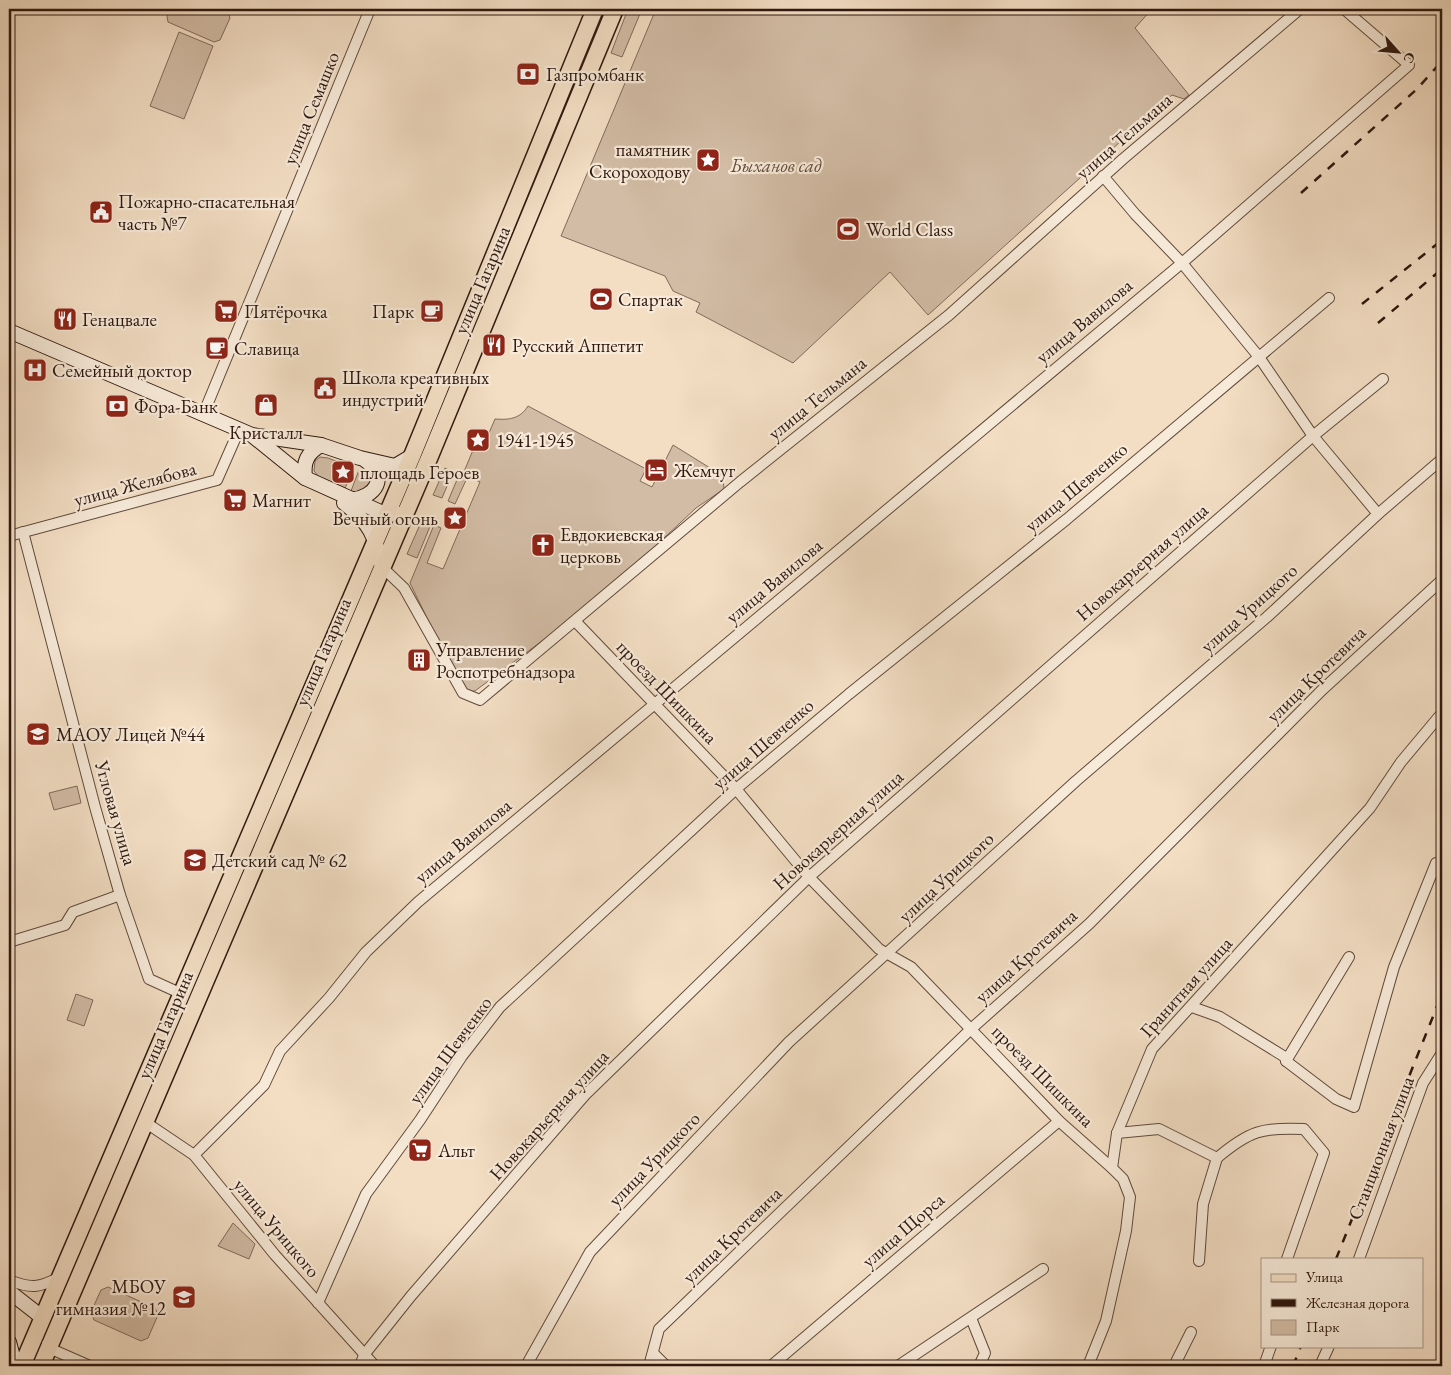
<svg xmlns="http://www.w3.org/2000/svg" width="1451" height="1375" font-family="'EB Garamond',serif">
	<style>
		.green { fill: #d2bca5; stroke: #806a5a }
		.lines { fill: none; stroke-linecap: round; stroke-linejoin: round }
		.street-casing { stroke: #604a3c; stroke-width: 12 }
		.secondary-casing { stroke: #2f180f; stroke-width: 16 }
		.primary-casing { stroke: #2f180f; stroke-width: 19 }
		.street { stroke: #f7ead9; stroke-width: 10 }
		.secondary { stroke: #f7ead9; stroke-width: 14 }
		.primary { stroke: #f3dec4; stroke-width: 16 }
		.rail { stroke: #2f180f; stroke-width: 2.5; stroke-dasharray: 9 9; stroke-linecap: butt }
		.labels { text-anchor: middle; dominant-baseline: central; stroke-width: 4.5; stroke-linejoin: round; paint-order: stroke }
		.poi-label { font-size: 19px; fill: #2f180f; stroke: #f7ead9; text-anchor: start }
		.street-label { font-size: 19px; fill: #2f180f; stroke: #f7ead9 }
		.park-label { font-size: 19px; font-style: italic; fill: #60493c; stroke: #f7ead9 }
	</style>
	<rect width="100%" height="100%" fill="#f3dec4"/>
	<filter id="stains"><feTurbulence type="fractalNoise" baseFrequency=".004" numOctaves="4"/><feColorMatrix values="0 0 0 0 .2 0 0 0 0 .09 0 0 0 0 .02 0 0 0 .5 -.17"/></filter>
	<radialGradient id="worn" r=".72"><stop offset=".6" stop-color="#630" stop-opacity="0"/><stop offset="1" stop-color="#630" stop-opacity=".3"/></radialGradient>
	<g class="green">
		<polygon points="170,9 220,9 228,12 230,18 220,40 214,42 168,22 167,16"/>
		<polygon points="628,9 642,9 622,57 611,53"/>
		<polygon points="656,9 1152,9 1135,28 1189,95 1184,99 1172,95 928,315 890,272 793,363 696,312 700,303 673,291 665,276 561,236"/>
		<polygon points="179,32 213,46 184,119 150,106"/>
		<path d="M 528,406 L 646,469 L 640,481 L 652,487 L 673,445 L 723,476 L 724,489 L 696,508 L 602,596 L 475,691 L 463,692 L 410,583 L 434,525 L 441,528 L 427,563 L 443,569 L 480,482 L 463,474 L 481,431 L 489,433 L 495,419 C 509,420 520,419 528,406 Z"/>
		<polygon points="320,457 328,458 354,468 345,488 319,477 314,471 315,461"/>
		<polygon points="445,468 453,472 442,498 433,495"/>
		<polygon points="359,470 373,479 373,485 358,493 351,491"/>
		<polygon points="459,475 467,478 455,504 448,501"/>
		<polygon points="422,520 431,524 417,558 407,554"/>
		<polygon points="77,786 81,803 54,810 49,793"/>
		<polygon points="76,994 93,1000 84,1026 67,1020"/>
		<polygon points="233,1223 255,1244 249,1259 218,1246"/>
		<polygon points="108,1287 155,1308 158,1315 148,1338 141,1341 94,1320 91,1312 101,1290"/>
	</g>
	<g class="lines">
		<g class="street-casing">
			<g id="street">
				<polyline points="1103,176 1135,214 1182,263 1259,357 1313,436 1378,514"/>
				<polyline points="203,415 370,9"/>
				<polyline points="23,532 95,807 120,895 149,979 182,994"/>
				<polyline points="9,536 217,480 239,430"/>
				<polyline points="382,567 404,588 463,693 480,700 740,482 949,315 1123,159 1300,9"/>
				<polyline points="576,622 736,789 809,877 879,949 911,967 1059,1121 1112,1168"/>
				<polyline points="9,942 65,925 73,912 120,895"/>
				<polyline points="1192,1007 1220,1017 1285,1057 1286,1061 1336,1099 1354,1107 1394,967 1436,863"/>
				<polyline points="1286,1061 1349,957"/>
				<polyline points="145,1122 194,1155 275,1255 375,1366"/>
				<path d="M 1117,1133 L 1159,1129 L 1217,1158 C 1249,1131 1262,1127 1304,1129 L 1324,1153 L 1287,1259"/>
				<polyline points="194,1155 264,1085 280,1051 329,998 366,952 418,902 1182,263 1409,65 1344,9"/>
				<polyline points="1359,1259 1423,1083 1442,1053"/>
				<polyline points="1199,1261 1203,1204 1217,1158"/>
				<path d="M 9,1280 C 31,1289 39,1288 60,1277"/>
				<polyline points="318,1303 366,1194 420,1120 462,1056 500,1007 736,789 849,694 1067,519 1329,298"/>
				<polyline points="971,1318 985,1353 979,1366"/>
				<polyline points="47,1344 49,1348 90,1366"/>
				<polyline points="653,1353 666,1366"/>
				<polyline points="360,1366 364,1355 411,1296 585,1095 809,877 1313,436 1383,379"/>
				<polyline points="526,1366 590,1252 789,1042 1076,781 1267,617 1378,514 1442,459"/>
				<polyline points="649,1366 659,1329 971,1029 1089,924 1322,690 1442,580"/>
				<polyline points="771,1366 1059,1121"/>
				<polyline points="898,1366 1043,1269"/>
				<polyline points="1088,1366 1106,1321 1126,1231 1130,1197 1123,1179 1112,1168 1117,1133 1152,1049 1370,808 1401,762 1442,713"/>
				<polyline points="1174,1366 1191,1332"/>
				<polyline points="1264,1366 1271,1346"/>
				<polyline points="1320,1366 1329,1346"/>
			</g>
		</g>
		<g class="secondary-casing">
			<g id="secondary">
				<polyline points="9,331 252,435 321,445 360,458 395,466 412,456"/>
				<polyline points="253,436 305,478 387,515 396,513"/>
				<path d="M 305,478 C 303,462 307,453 321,445"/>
				<path d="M 351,500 C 376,497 389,477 365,460"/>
				<path d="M 344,503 C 370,523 375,535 382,567"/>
				<polyline points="9,1290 11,1293 43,1318"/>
				<polyline points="9,1342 13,1357 22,1366"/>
			</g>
		</g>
		<g class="primary-casing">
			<g id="primary">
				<polyline points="22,1366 412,456 595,9"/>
				<polyline points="41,1366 430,456 615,9"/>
			</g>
		</g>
		<use href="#street" class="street"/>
		<use href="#secondary" class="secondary"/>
		<use href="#primary" class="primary"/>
		<g class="rail">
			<polyline points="1301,193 1417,89 1442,61"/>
			<polyline points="1362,304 1442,240"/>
			<polyline points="1378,323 1442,269"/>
			<polyline points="1336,1259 1442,994"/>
			<polyline points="1293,1366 1301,1346"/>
		</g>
	</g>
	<defs>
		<g id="bank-square" transform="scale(1.25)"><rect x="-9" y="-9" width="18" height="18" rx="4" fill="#8f2418" stroke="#f7ead9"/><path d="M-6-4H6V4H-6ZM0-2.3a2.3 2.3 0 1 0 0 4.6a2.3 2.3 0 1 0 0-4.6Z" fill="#fff"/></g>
		<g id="sight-square" transform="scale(1.25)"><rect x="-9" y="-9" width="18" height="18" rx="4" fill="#8f2418" stroke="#f7ead9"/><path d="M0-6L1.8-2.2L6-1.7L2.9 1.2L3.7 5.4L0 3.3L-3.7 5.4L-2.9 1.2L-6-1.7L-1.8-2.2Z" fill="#fff"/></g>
		<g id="civic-square" transform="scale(1.25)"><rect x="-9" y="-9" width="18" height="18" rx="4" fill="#8f2418" stroke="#f7ead9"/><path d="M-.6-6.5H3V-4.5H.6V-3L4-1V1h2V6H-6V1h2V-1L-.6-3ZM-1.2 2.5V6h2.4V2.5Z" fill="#fff"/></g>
		<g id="stadium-square" transform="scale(1.25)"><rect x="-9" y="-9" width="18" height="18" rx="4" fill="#8f2418" stroke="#f7ead9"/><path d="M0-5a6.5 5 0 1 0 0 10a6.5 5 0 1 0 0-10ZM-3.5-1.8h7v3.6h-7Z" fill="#fff"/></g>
		<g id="supermarket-square" transform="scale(1.25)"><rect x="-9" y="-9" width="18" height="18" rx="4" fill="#8f2418" stroke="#f7ead9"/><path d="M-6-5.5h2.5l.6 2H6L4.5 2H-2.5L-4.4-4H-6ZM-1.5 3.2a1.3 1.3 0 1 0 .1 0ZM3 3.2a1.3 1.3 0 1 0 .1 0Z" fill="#fff"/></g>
		<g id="cafe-square" transform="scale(1.25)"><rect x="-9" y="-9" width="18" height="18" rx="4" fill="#8f2418" stroke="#f7ead9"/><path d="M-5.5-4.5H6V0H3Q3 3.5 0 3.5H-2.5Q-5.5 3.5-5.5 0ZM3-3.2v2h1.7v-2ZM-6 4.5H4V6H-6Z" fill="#fff"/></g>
		<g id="restaurant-square" transform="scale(1.25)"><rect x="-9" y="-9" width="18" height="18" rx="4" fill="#8f2418" stroke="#f7ead9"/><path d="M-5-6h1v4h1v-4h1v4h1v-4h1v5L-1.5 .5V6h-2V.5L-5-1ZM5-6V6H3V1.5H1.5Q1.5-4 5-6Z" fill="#fff"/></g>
		<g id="hospital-square" transform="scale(1.25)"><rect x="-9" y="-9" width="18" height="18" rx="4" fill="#8f2418" stroke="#f7ead9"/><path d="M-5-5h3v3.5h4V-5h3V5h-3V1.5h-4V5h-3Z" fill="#fff"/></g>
		<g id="shop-square" transform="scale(1.25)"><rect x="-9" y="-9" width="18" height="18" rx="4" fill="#8f2418" stroke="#f7ead9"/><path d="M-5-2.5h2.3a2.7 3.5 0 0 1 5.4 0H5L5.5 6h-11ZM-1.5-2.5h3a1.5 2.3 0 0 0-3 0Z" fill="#fff"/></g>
		<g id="hotel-square" transform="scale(1.25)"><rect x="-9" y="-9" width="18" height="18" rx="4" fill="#8f2418" stroke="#f7ead9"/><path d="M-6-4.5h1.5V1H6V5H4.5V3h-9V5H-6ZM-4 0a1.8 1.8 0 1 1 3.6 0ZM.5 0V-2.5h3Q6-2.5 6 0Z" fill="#fff"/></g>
		<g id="church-square" transform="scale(1.25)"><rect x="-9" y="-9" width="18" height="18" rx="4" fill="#8f2418" stroke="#f7ead9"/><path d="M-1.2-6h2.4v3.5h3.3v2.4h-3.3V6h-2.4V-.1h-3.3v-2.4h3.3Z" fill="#fff"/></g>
		<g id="building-square" transform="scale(1.25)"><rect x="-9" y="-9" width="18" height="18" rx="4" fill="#8f2418" stroke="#f7ead9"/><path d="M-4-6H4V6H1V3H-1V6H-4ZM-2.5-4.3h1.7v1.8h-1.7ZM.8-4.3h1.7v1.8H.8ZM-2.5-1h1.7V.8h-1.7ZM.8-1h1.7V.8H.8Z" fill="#fff"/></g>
		<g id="school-square" transform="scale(1.25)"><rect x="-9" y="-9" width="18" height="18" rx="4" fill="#8f2418" stroke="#f7ead9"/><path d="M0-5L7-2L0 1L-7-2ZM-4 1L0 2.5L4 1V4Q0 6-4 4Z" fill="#fff"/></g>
	</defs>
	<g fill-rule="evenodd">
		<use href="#bank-square" x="528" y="74"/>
		<use href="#sight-square" x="708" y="160"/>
		<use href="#civic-square" x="101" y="212"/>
		<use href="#stadium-square" x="848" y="229"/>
		<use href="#stadium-square" x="601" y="299"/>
		<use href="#supermarket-square" x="226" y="311"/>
		<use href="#cafe-square" x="432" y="311"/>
		<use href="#restaurant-square" x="65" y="319"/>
		<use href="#restaurant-square" x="494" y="345"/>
		<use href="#cafe-square" x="217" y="348"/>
		<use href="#hospital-square" x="35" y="370"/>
		<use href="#civic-square" x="325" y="388"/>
		<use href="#shop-square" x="266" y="405"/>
		<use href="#bank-square" x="117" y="406"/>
		<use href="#sight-square" x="478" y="440"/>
		<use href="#hotel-square" x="656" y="470"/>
		<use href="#sight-square" x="343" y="472"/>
		<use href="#supermarket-square" x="235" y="500"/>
		<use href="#sight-square" x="455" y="518"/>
		<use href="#church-square" x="543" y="545"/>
		<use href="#building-square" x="419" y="660"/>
		<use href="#school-square" x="38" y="734"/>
		<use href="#school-square" x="195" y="860"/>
		<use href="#supermarket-square" x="420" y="1150"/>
		<use href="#school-square" x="184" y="1297"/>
	</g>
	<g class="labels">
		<g class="poi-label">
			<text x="546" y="74">Газпромбанк</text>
			<text x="690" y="149" text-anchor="end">памятник<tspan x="690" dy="22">Скороходову</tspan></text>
			<text x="118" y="201">Пожарно-спасательная<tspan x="118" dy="22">часть №7</tspan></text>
			<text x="866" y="229">World Class</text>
			<text x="618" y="299">Спартак</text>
			<text x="244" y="311">Пятёрочка</text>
			<text x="414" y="311" text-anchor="end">Парк</text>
			<text x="82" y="319">Генацвале</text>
			<text x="512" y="345">Русский Аппетит</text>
			<text x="234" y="348">Славица</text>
			<text x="52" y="370">Семейный доктор</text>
			<text x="342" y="377">Школа креативных<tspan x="342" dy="22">индустрий</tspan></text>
			<text x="134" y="406">Фора-Банк</text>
			<text x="266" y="432" text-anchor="middle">Кристалл</text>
			<text x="496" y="440">1941-1945</text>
			<text x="674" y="470">Жемчуг</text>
			<text x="360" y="472">площадь Героев</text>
			<text x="252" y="500">Магнит</text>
			<text x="438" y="518" text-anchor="end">Вечный огонь</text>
			<text x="560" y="534">Евдокиевская<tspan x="560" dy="22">церковь</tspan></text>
			<text x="436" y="649">Управление<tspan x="436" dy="22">Роспотребнадзора</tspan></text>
			<text x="56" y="734">МАОУ Лицей №44</text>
			<text x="212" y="860">Детский сад № 62</text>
			<text x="438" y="1150">Альт</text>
			<text x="166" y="1286" text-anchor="end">МБОУ<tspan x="166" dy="22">гимназия №12</tspan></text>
		</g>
		<g class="street-label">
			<text transform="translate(311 108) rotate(-68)">улица Семашко</text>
			<text transform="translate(1124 136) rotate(-41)">улица Тельмана</text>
			<text transform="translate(482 280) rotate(-67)">улица Гагарина</text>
			<text transform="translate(1084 321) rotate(-40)">улица Вавилова</text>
			<text transform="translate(817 398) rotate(-39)">улица Тельмана</text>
			<text transform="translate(135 484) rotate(-15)">улица Желябова</text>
			<text transform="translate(1076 487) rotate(-40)">улица Шевченко</text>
			<text transform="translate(1142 562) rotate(-41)">Новокарьерная улица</text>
			<text transform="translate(774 581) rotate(-40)">улица Вавилова</text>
			<text transform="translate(1249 608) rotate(-42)">улица Урицкого</text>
			<text transform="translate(323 652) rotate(-67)">улица Гагарина</text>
			<text transform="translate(1316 674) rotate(-44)">улица Кротевича</text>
			<text transform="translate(667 692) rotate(46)">проезд Шишкина</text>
			<text transform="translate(763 744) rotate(-41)">улица Шевченко</text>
			<text transform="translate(116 813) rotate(74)">Угловая улица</text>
			<text transform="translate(838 830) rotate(-42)">Новокарьерная улица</text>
			<text transform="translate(463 841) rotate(-40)">улица Вавилова</text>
			<text transform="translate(946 877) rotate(-43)">улица Урицкого</text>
			<text transform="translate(1026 956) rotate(-42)">улица Кротевича</text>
			<text transform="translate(1186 987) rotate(-48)">Гранитная улица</text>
			<text transform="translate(165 1025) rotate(-67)">улица Гагарина</text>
			<text transform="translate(450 1050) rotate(-54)">улица Шевченко</text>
			<text transform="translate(1043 1076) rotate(45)">проезд Шишкина</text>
			<text transform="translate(549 1115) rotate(-48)">Новокарьерная улица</text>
			<text transform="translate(1381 1148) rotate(-69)">Станционная улица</text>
			<text transform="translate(654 1159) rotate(-46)">улица Урицкого</text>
			<text transform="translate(277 1228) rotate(50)">улица Урицкого</text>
			<text transform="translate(903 1230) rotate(-41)">улица Щорса</text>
			<text transform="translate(732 1235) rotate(-44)">улица Кротевича</text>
		</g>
		<g class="park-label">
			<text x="776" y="165">Быханов сад</text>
		</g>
	</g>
	<rect width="1451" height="1375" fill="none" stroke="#f3dec4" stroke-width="30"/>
	<rect x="10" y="10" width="1431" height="1355" fill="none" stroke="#2f180f" stroke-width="2.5"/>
	<rect x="15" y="15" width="1421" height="1345" fill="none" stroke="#2f180f"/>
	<rect x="1261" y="1258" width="162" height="90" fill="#f7ead9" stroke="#a79688"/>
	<rect x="1271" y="1274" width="25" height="8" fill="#f3dec4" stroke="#a79688"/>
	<text x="1306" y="1282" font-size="15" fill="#2f180f">Улица</text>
	<rect x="1271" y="1299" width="25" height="8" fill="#2f180f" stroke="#a79688"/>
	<text x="1306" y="1308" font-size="15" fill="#2f180f">Железная дорога</text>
	<rect x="1271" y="1320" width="25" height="15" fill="#d2bca5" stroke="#a79688"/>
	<text x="1306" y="1332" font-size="15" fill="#2f180f">Парк</text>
	<g transform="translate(1398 52) rotate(117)" stroke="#f7ead9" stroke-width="4" paint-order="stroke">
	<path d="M0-4L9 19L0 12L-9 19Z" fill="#2f180f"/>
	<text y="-8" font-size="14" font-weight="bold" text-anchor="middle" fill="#2f180f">С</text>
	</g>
	<rect width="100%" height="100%" filter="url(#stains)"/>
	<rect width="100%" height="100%" fill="url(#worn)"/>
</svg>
